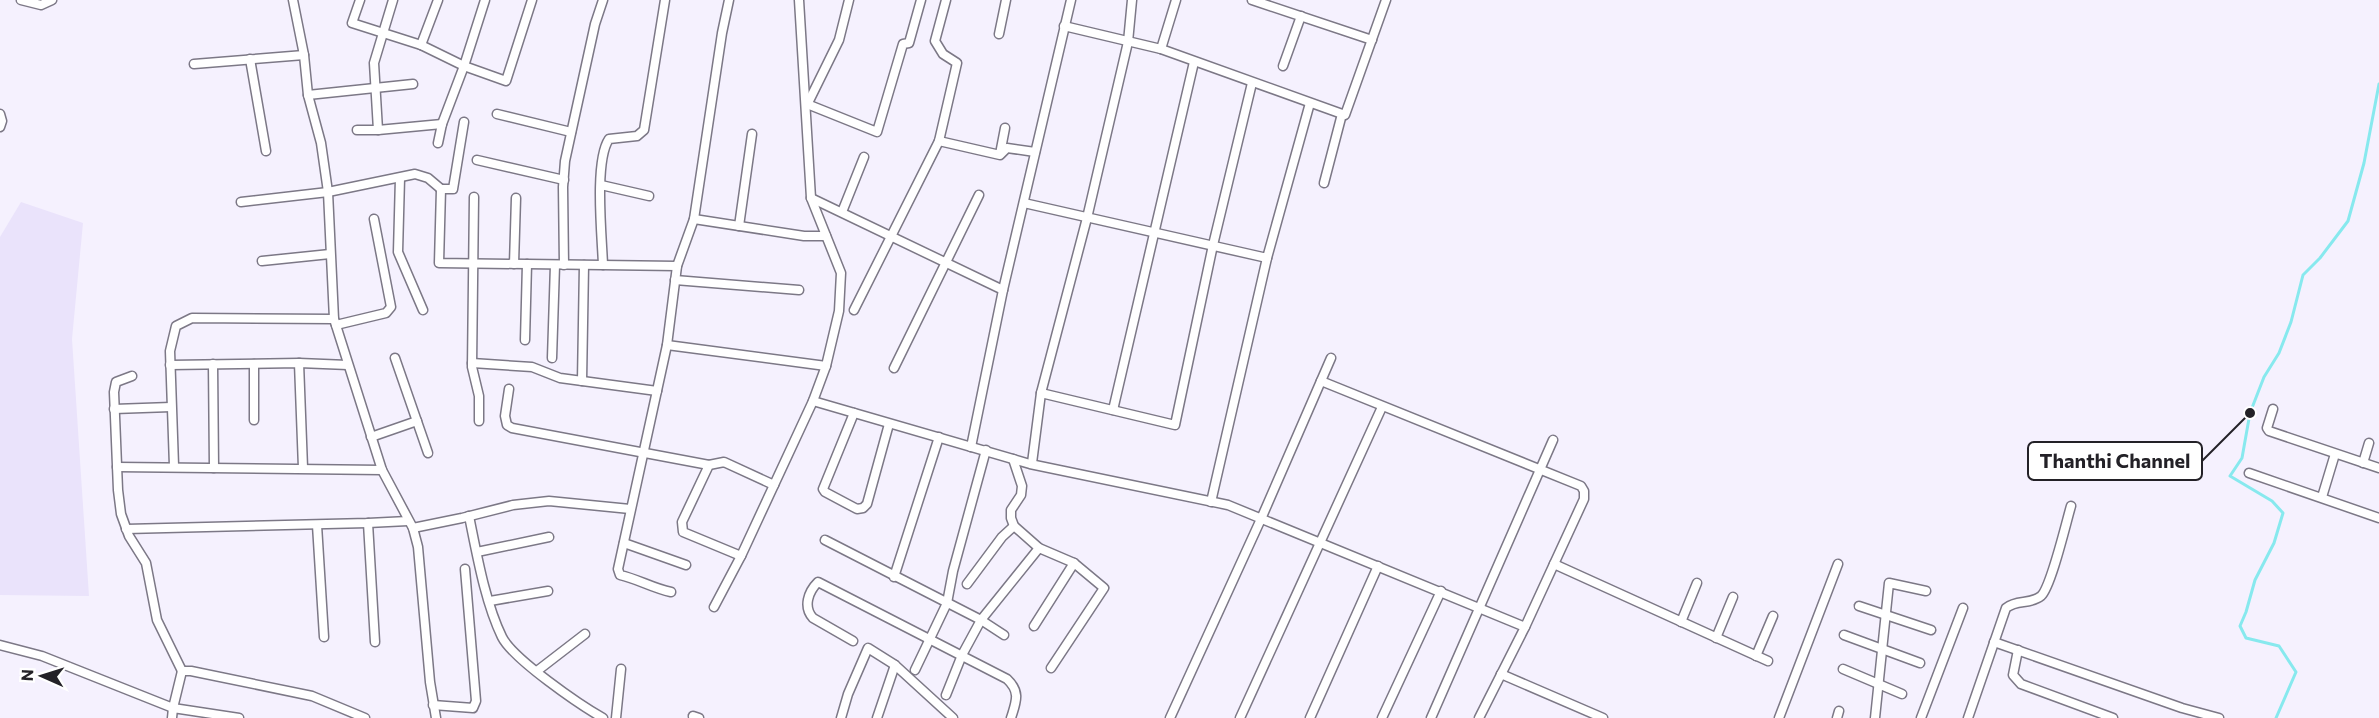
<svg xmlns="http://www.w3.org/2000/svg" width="2379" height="718" font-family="Commissioner,sans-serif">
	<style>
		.built { fill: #eae3fb }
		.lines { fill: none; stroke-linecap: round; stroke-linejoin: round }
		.stream { stroke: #87e9ee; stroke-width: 3 }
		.minor-casing { stroke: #7c7886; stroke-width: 11 }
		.minor { stroke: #fff; stroke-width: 8 }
		.leader { fill: none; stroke: #232127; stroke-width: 2 }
		.callout-dot { fill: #232127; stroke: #fff; stroke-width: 2 }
		.callout { fill: #fff; stroke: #232127; stroke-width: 2 }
		.callout-label { font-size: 20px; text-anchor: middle; font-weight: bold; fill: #232127 }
	</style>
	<rect width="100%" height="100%" fill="#f5f1fe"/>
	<polygon class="built" points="21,202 83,223 72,339 89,596 0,595 0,237"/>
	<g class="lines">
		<polyline class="stream" points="2276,718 2296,672 2279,646 2246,638 2240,626 2246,612 2255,580 2274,543 2283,513 2272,501 2230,476 2242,458 2250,413 2264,377 2279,353 2291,322 2303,275 2320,258 2348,221 2364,163 2379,84"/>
		<g class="minor-casing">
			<g id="minor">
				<polyline points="21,0 41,5 52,0"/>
				<polyline points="293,0 304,55 308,95 321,143 328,192 334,319 382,470 413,528 418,547 430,682 436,718"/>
				<polyline points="360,0 352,23 421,45 464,66 506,81 532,0"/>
				<polyline points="1252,0 1372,40"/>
				<polyline points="1064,26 1161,49 1345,115 1386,0"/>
				<polyline points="999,34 1006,0"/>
				<polyline points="421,45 438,0"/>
				<polyline points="1161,49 1176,0"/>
				<polyline points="250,59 266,151"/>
				<polyline points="194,64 304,55"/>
				<polyline points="1283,66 1301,16"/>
				<polyline points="308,95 413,84"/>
				<polyline points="807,104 877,132 903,44 909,43 921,0"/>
				<polyline points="807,105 839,40 849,0"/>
				<polyline points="0,114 2,121 0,127"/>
				<polyline points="497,114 571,132"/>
				<polyline points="464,122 453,189 441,189 439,263 677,266"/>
				<polyline points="357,130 378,130 442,124"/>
				<polyline points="378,130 374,63 393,0"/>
				<polyline points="939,141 1000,155 1007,148 1035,152"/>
				<polyline points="438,143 442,124 464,66 485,0"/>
				<polyline points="1000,154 1005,128"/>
				<polyline points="477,160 564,180"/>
				<polyline points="400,178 398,252 423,310"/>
				<polyline points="1324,183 1342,114"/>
				<polyline points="601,185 649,196"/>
				<polyline points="474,197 472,367 479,396 479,421"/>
				<polyline points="811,198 1003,290"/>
				<polyline points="241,202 328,192 415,174 428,178 441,189"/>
				<polyline points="1024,203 1267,258 1310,103"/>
				<polyline points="842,212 864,157"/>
				<polyline points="694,219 804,236 826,236"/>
				<polyline points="739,226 752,134"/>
				<polyline points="262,261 330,254"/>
				<polyline points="514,264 516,198"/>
				<polyline points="564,265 563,187 565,161 595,24 603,0"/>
				<path d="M 603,265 C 602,237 594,161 609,139 L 637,136 L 644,130 L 665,0"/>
				<polyline points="675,280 799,290"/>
				<polyline points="854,310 939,141 957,63 943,54 935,41 946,0"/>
				<polyline points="336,325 386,313 391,307 374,219"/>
				<polyline points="525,340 527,264"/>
				<polyline points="667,345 826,366"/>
				<polyline points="395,358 428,453"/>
				<polyline points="552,358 555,265"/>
				<polyline points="299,363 303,468"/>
				<polyline points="472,363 532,367 560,378 657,391"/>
				<polyline points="213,364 214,468"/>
				<polyline points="254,364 254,420"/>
				<polyline points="170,365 299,363 348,365"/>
				<polyline points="894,368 979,195"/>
				<polyline points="132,376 116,382 114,392 118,490 121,514 129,536 146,563 157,620 182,671"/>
				<polyline points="582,381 584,265"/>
				<polyline points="1321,381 1581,486 1584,491 1584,499 1525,627"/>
				<polyline points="509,389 505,416 507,425 512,428 709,465"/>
				<polyline points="1041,393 1175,425 1213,245 1252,83"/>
				<polyline points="813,401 1030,464 1228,505 1525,627 1479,718"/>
				<polyline points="114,409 171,407"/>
				<polyline points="2273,409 2267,428 2269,431 2379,468"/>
				<polyline points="1113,410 1194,62"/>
				<polyline points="854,413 823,489 825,492 857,509 863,508 867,504 889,424"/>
				<polyline points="371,437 417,421"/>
				<polyline points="971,447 1003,290 1071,0"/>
				<polyline points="1013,459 1022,486 1021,495 1011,510 1011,518 1014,526 1039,548 1074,563 1104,588 1051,668"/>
				<polyline points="1032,463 1041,393 1087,218 1128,42 1132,0"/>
				<polyline points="2363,463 2369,443"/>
				<polyline points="174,466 170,351 176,326 192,318 334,319"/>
				<polyline points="117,467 382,470"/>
				<polyline points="2249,473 2379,518"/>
				<polyline points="2322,497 2335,454"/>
				<polyline points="1211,502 1267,258"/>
				<path d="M 469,516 C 477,555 485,602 502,637 C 513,659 580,705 603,718"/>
				<polyline points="368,523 375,642"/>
				<polyline points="317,525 324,637"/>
				<polyline points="413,528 462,518 513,505 549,501 630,509"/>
				<polyline points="126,529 368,523 408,521"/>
				<polyline points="825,540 981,620 1004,635"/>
				<polyline points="624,543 686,565"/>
				<polyline points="477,552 549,537"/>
				<polyline points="741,556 683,532 682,522 709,465 724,462 774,485"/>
				<polyline points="1554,564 1768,661"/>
				<polyline points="894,577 939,437"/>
				<polyline points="967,584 1002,537 1014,526"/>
				<path d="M 671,592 C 652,588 638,579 620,575 L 618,569 L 667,345 L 677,266 L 694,219 L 722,33 L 729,0"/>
				<polyline points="490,601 548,591"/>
				<polyline points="1859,606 1931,630"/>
				<polyline points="714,607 741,556 813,401 826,366 839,311 841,273 811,198 799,0"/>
				<polyline points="1681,622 1697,583"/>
				<polyline points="1034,626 1074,563"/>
				<polyline points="1844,635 1920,663"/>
				<polyline points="1716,638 1733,597"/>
				<path d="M 853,641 L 813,618 C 803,607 808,592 818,582 L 1007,679 C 1021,692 1016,702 1011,718"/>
				<polyline points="1994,642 2182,708 2219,718"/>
				<polyline points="0,645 42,656 173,708 182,671 191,671 312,696 365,718"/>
				<polyline points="2018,650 2013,675 2021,684 2113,718"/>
				<polyline points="1756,656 1773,616"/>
				<polyline points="1843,669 1902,694"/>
				<polyline points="915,670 947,603 953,571 986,450"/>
				<polyline points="537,671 585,634"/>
				<polyline points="1501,674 1603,718"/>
				<polyline points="946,695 962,655 981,620 1039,548"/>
				<polyline points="433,705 473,708 476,701 465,569"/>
				<polyline points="693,716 699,718"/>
				<polyline points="172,718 173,708 239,718"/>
				<polyline points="616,718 621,669"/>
				<polyline points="841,718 848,694 868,648 895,665 953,718"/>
				<polyline points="877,718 895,665"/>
				<polyline points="1170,718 1261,519 1331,358"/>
				<polyline points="1240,718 1382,407"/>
				<polyline points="1310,718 1378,566"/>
				<polyline points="1382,718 1441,591"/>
				<polyline points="1431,718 1553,440"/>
				<polyline points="1779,718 1838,564"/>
				<polyline points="1837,718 1839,711"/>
				<polyline points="1875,718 1889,583 1926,591"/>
				<polyline points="1921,718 1963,608"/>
				<path d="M 1968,718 L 2006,608 C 2017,599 2030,605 2041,596 C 2051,587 2066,523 2071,506"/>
			</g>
		</g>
		<use href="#minor" class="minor"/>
	</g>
	<path class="leader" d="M2250 413L2202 461"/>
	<circle class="callout-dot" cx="2250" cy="413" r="6"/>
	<rect class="callout" x="2028" y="442" width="174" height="38" rx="6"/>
	<g class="callout-label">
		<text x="2115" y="468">Thanthi Channel</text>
	</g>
	<g transform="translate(42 676) rotate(273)" stroke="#ffffff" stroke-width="4.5" paint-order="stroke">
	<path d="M0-4.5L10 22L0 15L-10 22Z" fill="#232127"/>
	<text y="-9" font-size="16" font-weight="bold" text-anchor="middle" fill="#232127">N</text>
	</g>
</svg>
